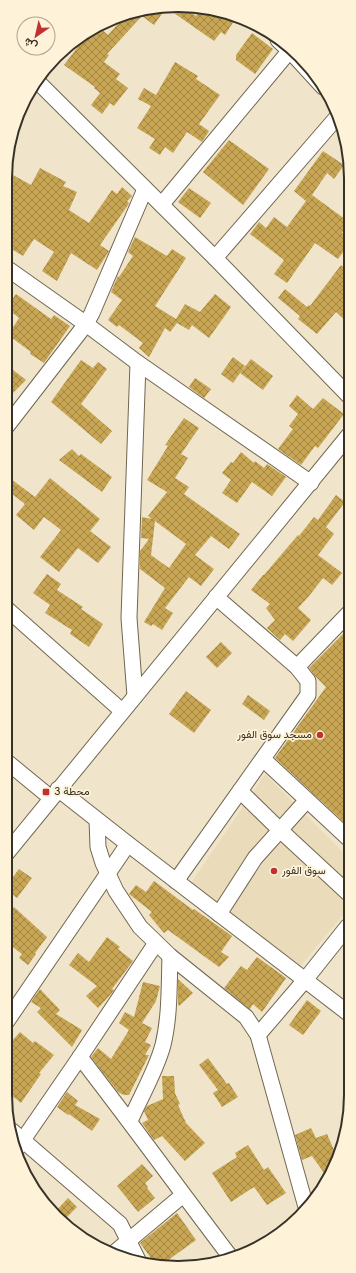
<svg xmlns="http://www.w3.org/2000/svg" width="356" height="1273" font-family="Overpass,Vazirmatn,sans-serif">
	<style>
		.built { fill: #eadcbb }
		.building { fill: url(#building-cross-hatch); fill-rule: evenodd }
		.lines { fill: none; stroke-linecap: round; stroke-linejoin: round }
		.minor-casing { stroke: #716750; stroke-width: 17 }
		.minor { stroke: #fff; stroke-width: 15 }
		.poi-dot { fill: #c03131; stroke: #fef2d8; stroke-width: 1.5 }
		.labels { text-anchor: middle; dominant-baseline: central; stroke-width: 3.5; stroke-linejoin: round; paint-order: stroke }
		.poi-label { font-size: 11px; fill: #373228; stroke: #fef2d8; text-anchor: start }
		.rim { fill: none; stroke: #373228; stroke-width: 2 }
	</style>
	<defs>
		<pattern id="building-cross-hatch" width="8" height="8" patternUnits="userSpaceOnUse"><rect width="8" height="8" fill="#c7a553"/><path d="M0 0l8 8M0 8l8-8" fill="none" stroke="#a28745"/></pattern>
	</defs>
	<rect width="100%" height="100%" fill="#f0e5cb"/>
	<polygon class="built" points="265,774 348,857 348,909 298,969 189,886"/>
	<g class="building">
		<polygon points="144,8 166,8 154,25 142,16 107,54 109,55 104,62 120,74 116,79 128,88 114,106 110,103 102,114 91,105 100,93 94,88 95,87 64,65 80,44 76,41 82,34 99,27 108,35 125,16"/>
		<polygon points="173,8 185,8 196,16 201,8 212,8 221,11 234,21 225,35 221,32 214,41 171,11"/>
		<polygon points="252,33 273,49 255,74 236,60 236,55"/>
		<polygon points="175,62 198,76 196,79 220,95 199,124 209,131 202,142 187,132 173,153 165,147 160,155 149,148 155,139 137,128 151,106 138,99 144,88 156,95"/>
		<polygon points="229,140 269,169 243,205 203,172"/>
		<polygon points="323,151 344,165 334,179 327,173 312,195 349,222 342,233 349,238 349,244 338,259 315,243 287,283 274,274 284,260 250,234 259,222 266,228 274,217 287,227 306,201 294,191"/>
		<polygon points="40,168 66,182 63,186 77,192 69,210 89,223 112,190 117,194 122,187 132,196 127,201 129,203 128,205 100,245 109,251 97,270 71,253 57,281 42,271 54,252 34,239 23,256 8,247 8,183 13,175 31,185"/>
		<polygon points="189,188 211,203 200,218 178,202"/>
		<polygon points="135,237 167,256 172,249 186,258 155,306 176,319 185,304 200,312 215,294 231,307 209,338 192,325 189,330 177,323 170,332 165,328 149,357 139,348 143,343 119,325 117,327 108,320 122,300 111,292 118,276 119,277 133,256 128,252"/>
		<polygon points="341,265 349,271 349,324 336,312 317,334 298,319 300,316 278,298 285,289 307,307 309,305 310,306"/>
		<polygon points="16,294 51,319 54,315 70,326 44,363 30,354 31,352 8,335 19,318 8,309 8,305"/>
		<polygon points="233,357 245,366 233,383 221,374"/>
		<polygon points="251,359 273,376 263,390 240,373"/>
		<polygon points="81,360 93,368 98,362 107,369 81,404 112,431 101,444 51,402"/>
		<polygon points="8,366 26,380 7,399 7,373"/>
		<polygon points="195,378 211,389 204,398 189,387"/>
		<polygon points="297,395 313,409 323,398 344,414 318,448 315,446 301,465 278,449 293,429 289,426 298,414 289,406"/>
		<path d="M 184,418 L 199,428 L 181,454 L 188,458 L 175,478 L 189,487 L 184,494 L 240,534 L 229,549 L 211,536 L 195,555 L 214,569 L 201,586 L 189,577 L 165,608 L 173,613 L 162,630 L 153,624 L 151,626 L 144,622 L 165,588 L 140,569 L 140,551 L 149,539 L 141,538 L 142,517 L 152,519 L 148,516 L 167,492 L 147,480 L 168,446 L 165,445 ZM 155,521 L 186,544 L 169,568 L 151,555 Z"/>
		<polygon points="72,449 79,456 81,454 112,477 102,492 59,460"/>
		<polygon points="241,452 254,463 255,461 264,468 267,464 286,477 272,496 252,482 237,503 222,493 231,480 222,473 231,462 233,463"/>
		<polygon points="7,476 35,497 50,478 100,519 90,531 111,547 98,563 78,548 59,572 40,557 61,530 44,517 34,530 16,515 25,504 7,490"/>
		<polygon points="336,495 345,502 326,527 334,534 318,555 342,573 332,585 323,578 309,596 298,608 311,620 293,641 285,634 280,640 267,628 275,620 266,608 270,604 251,590 263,575 264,575 298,535 299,536 314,517 318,520"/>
		<polygon points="47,574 61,584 57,590 83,607 81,609 103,624 89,647 70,634 72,630 45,613 50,605 33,593"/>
		<polygon points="349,628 348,717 348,826 275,758 326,687 316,677 309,668"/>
		<polygon points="221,642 232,653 217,668 206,657"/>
		<polygon points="186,691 211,710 194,733 169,714"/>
		<polygon points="248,695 270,711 264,720 242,704"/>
		<polygon points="19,869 32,878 17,898 6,889 6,886"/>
		<polygon points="154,881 193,910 194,909 232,936 221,952 229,957 219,967 168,930 164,933 149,915 152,912 129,894 136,885 146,892"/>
		<polygon points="14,907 47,937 35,953 36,954 28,965 19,958 22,954 6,942 6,916"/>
		<polygon points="107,937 120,947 118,949 133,961 112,989 114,990 111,994 98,1008 86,996 97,986 69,965 78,953 89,962"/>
		<polygon points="257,957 286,978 262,1012 253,1004 250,1009 224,988 241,966 247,970"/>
		<polygon points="178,979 193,993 179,1006 178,1004"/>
		<polygon points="143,982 160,986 156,1001 142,1023 152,1028 145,1042 151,1045 145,1055 149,1055 129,1095 124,1095 118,1092 91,1057 98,1048 111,1059 129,1030 119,1023 125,1012 134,1017"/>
		<polygon points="40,989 60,1010 56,1014 82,1030 72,1047 37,1012 41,1008 31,1002"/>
		<polygon points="307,1000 321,1011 303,1035 289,1025"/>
		<polygon points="20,1032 33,1043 35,1041 54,1055 39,1073 41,1074 21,1103 5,1090 5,1049"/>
		<polygon points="208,1058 227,1084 229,1083 238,1097 222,1107 213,1093 218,1090 199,1065"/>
		<polygon points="162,1076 174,1076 175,1093 180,1104 178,1105 186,1123 205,1143 185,1161 162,1136 154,1140 142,1123 148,1120 144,1111 147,1106 163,1099"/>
		<polygon points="67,1092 78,1101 75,1105 100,1119 92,1131 69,1114 68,1115 57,1107"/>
		<polygon points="311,1128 316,1138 327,1134 337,1157 330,1177 326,1172 324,1173 312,1156 302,1160 295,1135"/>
		<polygon points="248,1145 264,1170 268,1167 286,1193 267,1205 254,1187 231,1202 212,1173 237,1157 235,1153"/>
		<polygon points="142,1164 153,1176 145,1183 148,1187 147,1188 155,1198 138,1212 117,1186"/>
		<polygon points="68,1198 77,1207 63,1221 54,1213"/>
		<polygon points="177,1213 196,1240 160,1266 156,1265 140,1243"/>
	</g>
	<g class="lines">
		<g class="minor-casing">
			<g id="minor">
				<polyline points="278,40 290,51 323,87"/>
				<polyline points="36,80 215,258 349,396"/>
				<polyline points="162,204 291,49"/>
				<polyline points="215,258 338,116"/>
				<polyline points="8,269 86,324 138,363 311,483"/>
				<polyline points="7,426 86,324 92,313 145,189"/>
				<polyline points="7,609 122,711"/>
				<polyline points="297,667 349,613"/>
				<polyline points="135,696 129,618 138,363"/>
				<polyline points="263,759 348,838"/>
				<polyline points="6,761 51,798"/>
				<polyline points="58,789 128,844 348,1013"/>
				<polyline points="240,791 280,830 348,893"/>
				<polyline points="97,820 98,847 103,863 116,891 140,927 170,956 246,1017 258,1035 306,1207"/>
				<polyline points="6,854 349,435"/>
				<polyline points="176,881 308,695 308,681 297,667 216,597"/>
				<polyline points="219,914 255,858 307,800"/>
				<polyline points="5,1024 128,844"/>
				<polyline points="258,1035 305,980 348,926"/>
				<path d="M 80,1057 C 132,1124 181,1192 232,1259"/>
				<path d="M 130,1121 C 141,1096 156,1071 163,1045 C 170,1016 169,985 170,956"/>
				<polyline points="12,1131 120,1224 138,1260"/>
				<polyline points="16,1150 80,1057 156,943"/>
				<polyline points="114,1253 183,1195"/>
			</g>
		</g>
		<use href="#minor" class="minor"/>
	</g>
	<g class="poi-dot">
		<circle cx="320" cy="735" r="4"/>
		<rect x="42" y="788" width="8" height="8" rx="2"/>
		<circle cx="274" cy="871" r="4"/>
	</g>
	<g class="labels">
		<g class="poi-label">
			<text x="312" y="735" text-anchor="end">مسجد سوق الفور</text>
			<text x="54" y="792">محطة 3</text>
			<text x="282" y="871">سوق الفور</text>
		</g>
	</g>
	<path d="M0 0H356V1273H0ZM178 12H178A166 166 0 0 1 344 178V1095A166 166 0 0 1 178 1261H178A166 166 0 0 1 12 1095V178A166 166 0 0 1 178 12Z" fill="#fef2d8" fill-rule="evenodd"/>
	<path class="rim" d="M178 12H178A166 166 0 0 1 344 178V1095A166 166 0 0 1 178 1261H178A166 166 0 0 1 12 1095V178A166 166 0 0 1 178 12Z"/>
	<g transform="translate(36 36) rotate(214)"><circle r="19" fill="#fef2d8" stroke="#aea592"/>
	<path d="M0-3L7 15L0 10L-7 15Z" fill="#c03131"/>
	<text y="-6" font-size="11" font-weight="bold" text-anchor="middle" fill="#373228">ش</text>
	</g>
</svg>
